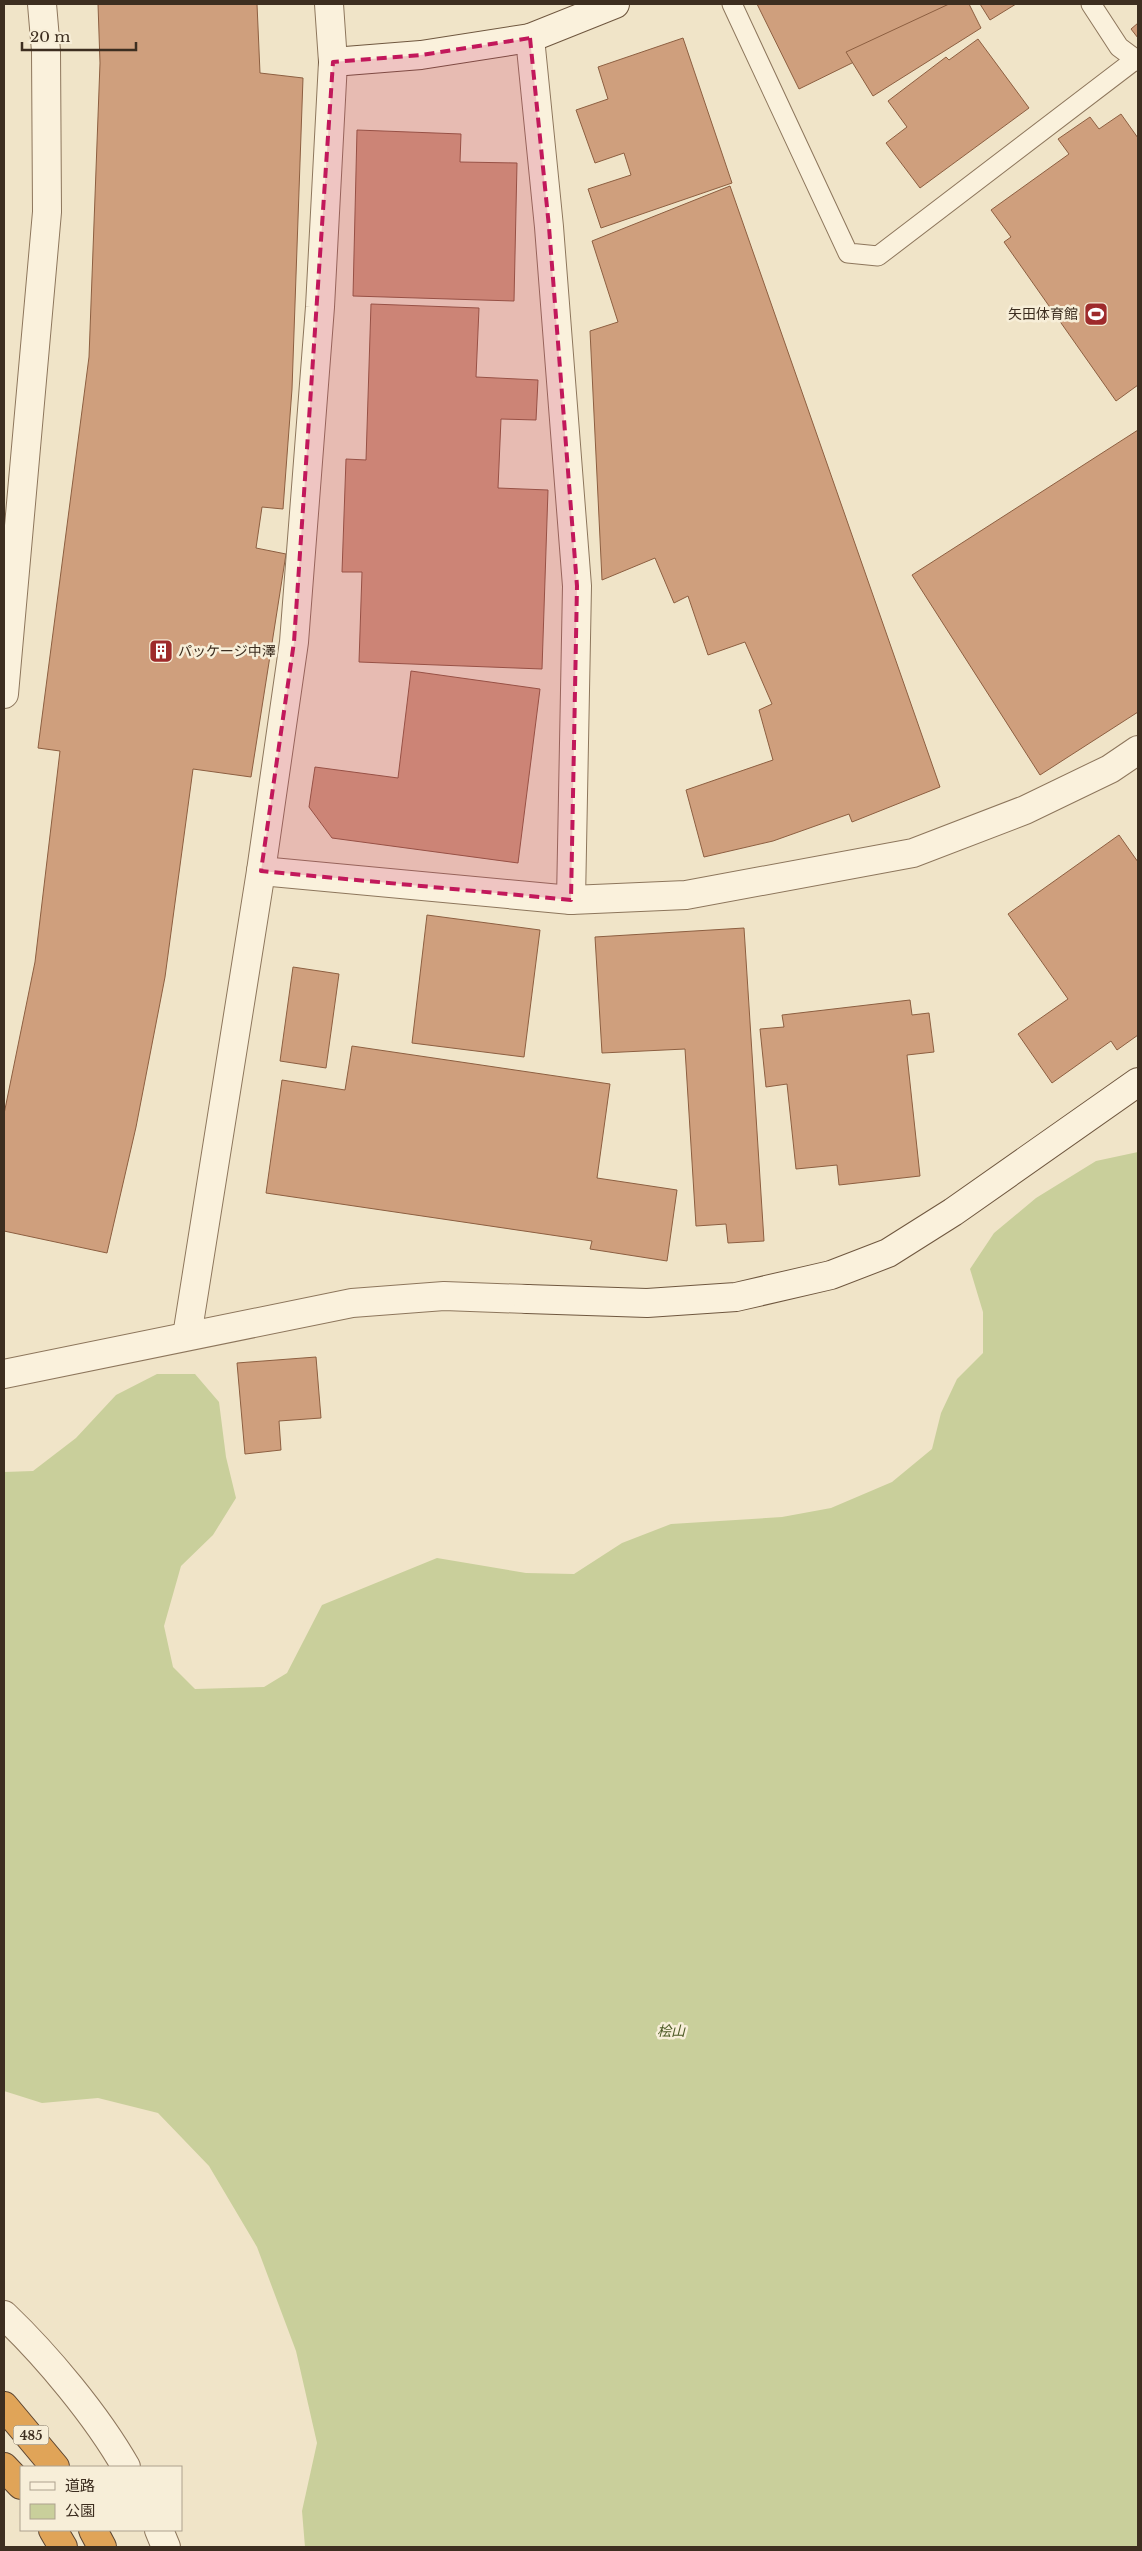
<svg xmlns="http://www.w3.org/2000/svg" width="1142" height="2551" font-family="'Libre Baskerville','Noto Sans JP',serif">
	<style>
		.green { fill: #c9cf9b }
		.building { fill: #cf9f7d; stroke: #8d5f41 }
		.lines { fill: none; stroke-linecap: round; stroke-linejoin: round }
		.lane-casing { stroke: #8d765c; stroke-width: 21 }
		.street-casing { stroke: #8d765c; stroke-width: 30 }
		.secondary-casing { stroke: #6f573f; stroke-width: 30 }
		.highway-casing { stroke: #5b4430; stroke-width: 30 }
		.lane { stroke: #faf1dc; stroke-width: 19 }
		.street { stroke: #faf1dc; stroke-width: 28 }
		.secondary { stroke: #faf1dc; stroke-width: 28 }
		.highway { stroke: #e0a458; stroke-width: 28 }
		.marked { fill: #c2185b; fill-opacity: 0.2; stroke: #c2185b; stroke-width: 4; stroke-dasharray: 10 6; stroke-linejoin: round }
		.labels { text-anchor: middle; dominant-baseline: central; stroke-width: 5; stroke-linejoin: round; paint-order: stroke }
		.shield { fill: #f7eed8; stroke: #756857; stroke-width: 1 }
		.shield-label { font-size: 12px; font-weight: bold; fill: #3d2e20 }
		.poi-label { font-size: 14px; fill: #3d2e20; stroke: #f7eed8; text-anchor: end }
		.park-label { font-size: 14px; font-style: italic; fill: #4d5a26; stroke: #f7eed8 }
	</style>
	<rect width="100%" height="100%" fill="#f0e4c8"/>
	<polygon class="green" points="1138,1152 1138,2547 305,2547 302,2511 317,2443 296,2351 257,2247 209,2166 158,2113 98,2098 42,2103 4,2091 4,1472 33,1471 76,1438 116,1395 157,1374 195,1374 219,1402 226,1457 236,1498 213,1535 181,1566 164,1626 173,1667 195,1689 264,1687 287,1673 322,1605 437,1558 526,1573 574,1574 622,1543 671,1524 782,1517 831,1508 892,1482 932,1449 941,1413 957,1379 983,1353 983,1312 970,1269 994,1233 1036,1198 1096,1161"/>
	<g class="building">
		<polygon points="98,4 257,4 260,73 303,78 292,389 283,509 262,507 256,548 286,554 251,777 193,769 165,977 136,1127 107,1253 4,1231 4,1114 35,962 60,751 38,748 89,357 100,63"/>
		<polygon points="757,4 959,4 962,9 799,89"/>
		<polygon points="949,4 969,4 981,28 873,96 846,52"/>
		<polygon points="980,4 1016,4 990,20"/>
		<polygon points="1138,23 1138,38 1131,29"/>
		<polygon points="683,38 732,183 601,228 588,189 631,175 624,153 595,163 576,110 608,99 598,67"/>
		<polygon points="978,39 1029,108 920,188 886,143 907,127 888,101 946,57 949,60"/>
		<polygon points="1121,114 1138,138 1138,385 1116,401 1004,242 1011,237 991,210 1069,154 1058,139 1090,117 1099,129"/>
		<polygon points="357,130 461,134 460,162 517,163 514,301 353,296"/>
		<polygon points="730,186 940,787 852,822 849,814 773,841 704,857 686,790 773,760 759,710 772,704 745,642 708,655 688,596 674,603 655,558 602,580 590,331 618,322 592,241"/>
		<polygon points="371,304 479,308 476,377 538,380 536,420 501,419 498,488 548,490 542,669 359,662 362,572 342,572 346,459 366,460"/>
		<polygon points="1138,430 1138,712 1040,775 912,575"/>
		<polygon points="411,671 540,689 518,863 332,838 309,807 315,767 398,778"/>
		<polygon points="1119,835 1138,862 1138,1035 1117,1050 1111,1041 1052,1083 1018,1034 1068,999 1008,914"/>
		<polygon points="427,915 540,930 524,1057 412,1043"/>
		<polygon points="744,928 764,1241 728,1243 726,1224 696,1226 685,1049 602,1053 595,937"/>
		<polygon points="293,967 339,974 326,1068 280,1061"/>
		<polygon points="910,1000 912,1015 929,1013 934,1052 907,1055 920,1176 839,1185 837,1165 796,1169 787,1084 766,1087 760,1029 784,1027 782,1015"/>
		<polygon points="352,1046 610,1084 597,1178 677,1190 667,1261 590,1249 592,1241 266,1193 282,1080 345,1090"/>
		<polygon points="316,1357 321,1418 279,1421 281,1450 245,1454 237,1363"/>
	</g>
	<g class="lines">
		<g class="lane-casing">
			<g id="lane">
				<polyline points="732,4 848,253 878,256 1136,59"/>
				<polyline points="1091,4 1119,47 1138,61"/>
			</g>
		</g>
		<g class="street-casing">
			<g id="street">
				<polyline points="530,38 549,227 577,586 571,900"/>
				<polyline points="4,694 47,212 46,51 42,4"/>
				<polyline points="261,871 571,900 686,895 913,853 1025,810 1110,769 1138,750"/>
				<polyline points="187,1336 261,871 294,642 320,307 333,62 329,4"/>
				<polyline points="4,1374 352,1303 444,1296 527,1299"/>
				<path d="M 4,2315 C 47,2356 97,2416 126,2467"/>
				<polyline points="159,2530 166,2547"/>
			</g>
		</g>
		<g class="secondary-casing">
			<g id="secondary">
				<polyline points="333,62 421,55 530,38 615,4"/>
				<polyline points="527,1299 647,1303 736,1297 831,1275 888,1253 953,1212 1138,1082"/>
			</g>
		</g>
		<g class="highway-casing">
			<g id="highway">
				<polyline points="4,2406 55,2467"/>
				<polyline points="4,2467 21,2485"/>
				<polyline points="53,2530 63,2547"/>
				<polyline points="93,2530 102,2547"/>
			</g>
		</g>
		<use href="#lane" class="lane"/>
		<use href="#street" class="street"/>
		<use href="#secondary" class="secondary"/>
		<use href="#highway" class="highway"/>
	</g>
	<path class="marked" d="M 530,38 L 549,227 L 577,586 L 571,900 L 261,871 L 294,642 L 333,62 L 421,55 Z"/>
	<defs>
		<g id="stadium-square" transform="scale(1.25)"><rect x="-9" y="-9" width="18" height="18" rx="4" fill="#9e2a2b" stroke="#f7eed8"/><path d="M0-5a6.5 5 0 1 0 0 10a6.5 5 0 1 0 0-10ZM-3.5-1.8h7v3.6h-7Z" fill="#fff"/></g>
		<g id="building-square" transform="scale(1.25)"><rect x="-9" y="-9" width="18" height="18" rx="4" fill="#9e2a2b" stroke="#f7eed8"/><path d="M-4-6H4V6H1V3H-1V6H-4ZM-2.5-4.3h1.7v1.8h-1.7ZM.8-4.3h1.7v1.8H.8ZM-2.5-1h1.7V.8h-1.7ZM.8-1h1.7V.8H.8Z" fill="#fff"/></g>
	</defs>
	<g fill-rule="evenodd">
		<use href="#stadium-square" x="1096" y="314"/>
		<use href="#building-square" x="161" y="651"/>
	</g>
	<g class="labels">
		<rect class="shield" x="13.5" y="2425.5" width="35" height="19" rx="4"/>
		<g class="shield-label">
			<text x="31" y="2435">485</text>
		</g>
		<g class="poi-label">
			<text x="1078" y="314">矢田体育館</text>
			<text x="178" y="651" text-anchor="start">パッケージ中澤</text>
		</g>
		<g class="park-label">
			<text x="671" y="2031">桧山</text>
		</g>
	</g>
	<rect width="1142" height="2551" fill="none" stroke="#3d2e20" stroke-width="10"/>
	<rect x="20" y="2466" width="162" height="65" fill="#f7eed8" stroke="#ada18e"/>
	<rect x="30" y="2482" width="25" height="8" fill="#faf1dc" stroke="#ada18e"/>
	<text x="65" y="2491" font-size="15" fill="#3d2e20">道路</text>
	<rect x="30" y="2504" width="25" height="15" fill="#c9cf9b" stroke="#ada18e"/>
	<text x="65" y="2516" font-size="15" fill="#3d2e20">公園</text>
	<path d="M22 42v8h114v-8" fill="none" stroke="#3d2e20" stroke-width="2.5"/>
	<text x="30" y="42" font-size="15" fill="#3d2e20" stroke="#f7eed8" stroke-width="4" paint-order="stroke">20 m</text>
</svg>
